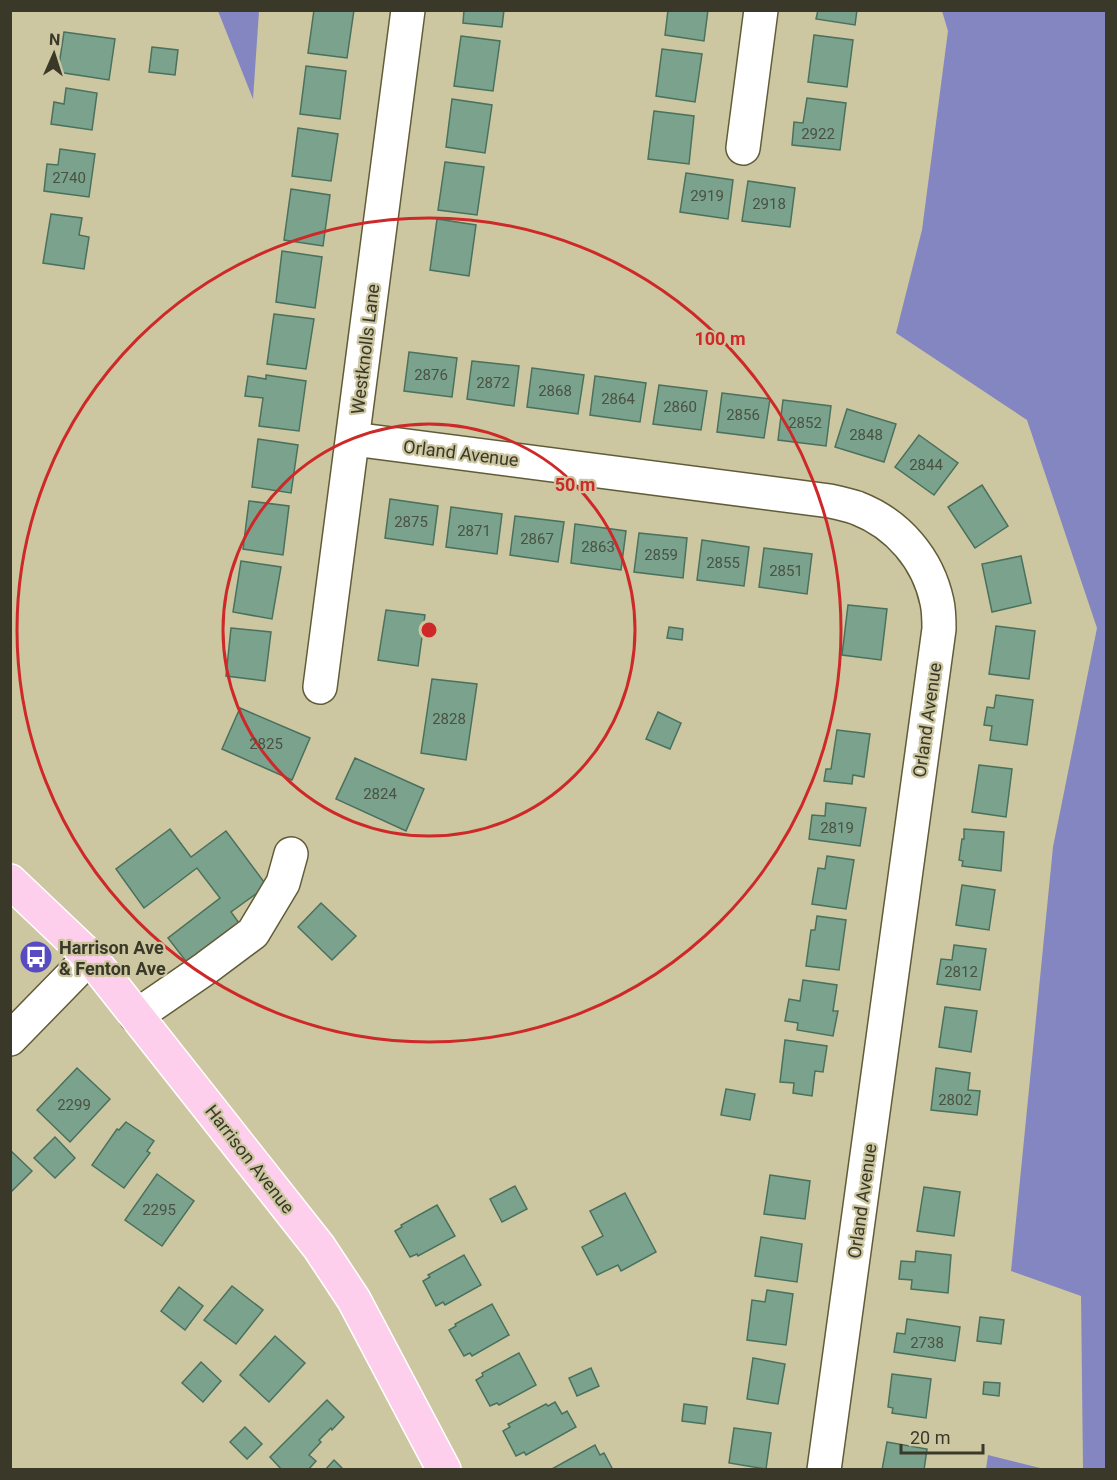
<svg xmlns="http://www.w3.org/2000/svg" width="1117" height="1480" font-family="Roboto,sans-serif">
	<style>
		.forest { fill: #8386c1 }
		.building { fill: #7aa28d; stroke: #4a715d; stroke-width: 1.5 }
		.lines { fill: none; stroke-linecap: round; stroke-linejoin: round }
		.minor-casing { stroke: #615c38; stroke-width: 36 }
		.major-casing { stroke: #fff; stroke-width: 36 }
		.minor { stroke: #fff; stroke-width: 33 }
		.major { stroke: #fdcfec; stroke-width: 33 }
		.ring { fill: none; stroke: #ce2928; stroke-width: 3 }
		.labels { text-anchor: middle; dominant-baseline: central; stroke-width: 4.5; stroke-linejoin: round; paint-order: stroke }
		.number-label { font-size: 15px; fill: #4a5241 }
		.street-label { font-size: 18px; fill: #3a3828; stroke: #ccc7a0 }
		.poi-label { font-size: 18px; font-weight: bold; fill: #3a3828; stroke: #ccc7a0; text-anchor: start }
		.centre { fill: #ce2928; stroke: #ccc7a0; stroke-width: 3 }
		.ring-label { font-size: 18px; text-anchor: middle; font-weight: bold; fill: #ce2928; stroke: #ccc7a0; stroke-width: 4.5; stroke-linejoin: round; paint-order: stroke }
	</style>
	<rect width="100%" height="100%" fill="#ccc7a0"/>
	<g class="forest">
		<polygon points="218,11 259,11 253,99"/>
		<polygon points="942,11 1106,11 1106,1469 1083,1469 1081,1296 1011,1271 1053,847 1097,628 1027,420 896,333 922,230 948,31"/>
		<polygon points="988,1455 1044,1469 986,1469"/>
	</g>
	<g class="building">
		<polygon points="314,10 354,10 347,58 308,53"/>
		<polygon points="464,10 504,10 502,27 463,23"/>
		<polygon points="668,10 708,10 704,41 665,35"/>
		<polygon points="818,10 857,10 855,25 816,19"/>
		<polygon points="64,32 115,39 109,80 58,72"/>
		<polygon points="814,35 853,40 847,87 808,82"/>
		<polygon points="461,36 500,41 493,91 454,86"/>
		<polygon points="152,47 178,50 175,75 149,72"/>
		<polygon points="662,49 702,54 695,102 656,96"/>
		<polygon points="306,66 346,71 340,119 300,114"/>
		<polygon points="66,88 97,93 92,130 51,124 54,102 64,104"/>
		<polygon points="807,98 846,103 840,150 792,145 794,122 803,123"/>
		<polygon points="452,99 492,105 485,153 446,147"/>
		<polygon points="654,111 694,116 689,164 648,159"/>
		<polygon points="298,128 338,134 331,181 292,176"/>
		<polygon points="60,149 95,154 89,197 44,191 47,164 58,165"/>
		<polygon points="445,162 484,167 477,215 438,210"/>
		<polygon points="686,173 733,180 728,219 680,212"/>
		<polygon points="748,181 795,188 790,227 742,221"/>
		<polygon points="291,189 330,195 323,246 284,240"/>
		<polygon points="51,214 82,218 79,235 89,237 84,269 43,263"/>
		<polygon points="437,219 476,225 469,276 430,270"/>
		<polygon points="282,251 322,257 315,308 276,302"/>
		<polygon points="274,314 314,319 306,369 267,364"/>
		<polygon points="409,352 457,358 452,397 404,391"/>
		<polygon points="472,361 519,366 514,406 467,399"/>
		<polygon points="532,368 584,375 578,414 527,407"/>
		<polygon points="266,375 306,381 299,431 259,426 263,398 245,396 248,376 266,379"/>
		<polygon points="595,376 646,383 640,422 590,415"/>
		<polygon points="659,385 707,391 701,430 653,424"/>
		<polygon points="722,393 770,399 764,438 717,432"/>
		<polygon points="783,400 831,406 826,446 778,440"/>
		<polygon points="847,409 896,424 884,462 835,447"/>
		<polygon points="919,435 958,463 934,495 895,467"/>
		<polygon points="258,439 298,445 291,493 252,487"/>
		<polygon points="982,485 1008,526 975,548 948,507"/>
		<polygon points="390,499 438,506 433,545 385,538"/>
		<polygon points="249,501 289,506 283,555 243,549"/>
		<polygon points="451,507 502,514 497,554 446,547"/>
		<polygon points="515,516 564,522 558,562 510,555"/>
		<polygon points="575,524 626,531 621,570 571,563"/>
		<polygon points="639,533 687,538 683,578 634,572"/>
		<polygon points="702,540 749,547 744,586 697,580"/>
		<polygon points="764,548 812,554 807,594 759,587"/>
		<polygon points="1021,556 1031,603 992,612 982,564"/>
		<polygon points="241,561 281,567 272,619 233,612"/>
		<polygon points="848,605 887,609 881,660 842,655"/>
		<polygon points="386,610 425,615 418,666 378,660"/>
		<polygon points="996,626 1035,631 1029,679 989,674"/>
		<polygon points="669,627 683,629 682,640 667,638"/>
		<polygon points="231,628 271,632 265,681 226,676"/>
		<polygon points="432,679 477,684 466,760 421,753"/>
		<polygon points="996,695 1033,700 1027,745 990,740 992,726 984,725 987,707 994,708"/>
		<polygon points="240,708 310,738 292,780 222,749"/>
		<polygon points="658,712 681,723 670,749 646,739"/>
		<polygon points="837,730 870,734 864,777 853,775 852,784 824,781 826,769 831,769"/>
		<polygon points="355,758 424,789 406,831 336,799"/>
		<polygon points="979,765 1012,769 1006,817 972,812"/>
		<polygon points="826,803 866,808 860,846 809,839 812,815 825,816"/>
		<polygon points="170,829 191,857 226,831 267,886 231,912 247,934 195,973 168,938 220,898 197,868 144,908 116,869"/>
		<polygon points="964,829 1004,832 1001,871 962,866 963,861 959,860 962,839 964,839"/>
		<polygon points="827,856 854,860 846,909 812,904 818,868 825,869"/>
		<polygon points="962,885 995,890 989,930 956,925"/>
		<polygon points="321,903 356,936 332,960 298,927"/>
		<polygon points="817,916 846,920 839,970 806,966 811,930 815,930"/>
		<polygon points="954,945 986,949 980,990 937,984 941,959 952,960"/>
		<polygon points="803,980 837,985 833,1011 838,1011 833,1036 797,1030 798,1023 785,1021 789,999 800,1001"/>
		<polygon points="945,1007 977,1011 971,1052 939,1047"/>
		<polygon points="785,1040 827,1046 823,1072 815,1071 812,1096 793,1093 794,1083 780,1082"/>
		<polygon points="77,1068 110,1099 70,1142 37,1110"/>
		<polygon points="936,1068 970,1073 968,1090 980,1091 977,1115 931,1110"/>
		<polygon points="726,1089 755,1094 750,1120 721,1115"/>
		<polygon points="126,1122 154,1141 147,1151 150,1153 124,1188 92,1165 117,1129 119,1130"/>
		<polygon points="55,1137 75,1158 55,1178 34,1158"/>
		<polygon points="10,1150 32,1171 10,1193"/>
		<polygon points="157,1174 194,1201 162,1246 125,1220"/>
		<polygon points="770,1175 810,1181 805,1219 764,1214"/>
		<polygon points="515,1186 527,1209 502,1222 490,1199"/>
		<polygon points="924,1187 960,1192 954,1236 917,1231"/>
		<polygon points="625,1193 656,1252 621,1271 618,1265 597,1275 582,1247 603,1236 590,1211"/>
		<polygon points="437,1205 455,1236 418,1256 417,1254 410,1257 395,1231 402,1227 401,1225"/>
		<polygon points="761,1237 802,1244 797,1282 755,1276"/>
		<polygon points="916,1251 951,1255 948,1293 911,1289 912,1280 899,1279 901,1261 915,1262"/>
		<polygon points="464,1255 481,1285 445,1305 443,1302 436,1306 423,1281 430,1277 428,1275"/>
		<polygon points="232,1286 263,1310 236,1344 204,1320"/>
		<polygon points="179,1287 203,1306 185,1330 161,1311"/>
		<polygon points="767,1290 793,1294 786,1345 747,1340 752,1300 765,1302"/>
		<polygon points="492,1304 509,1335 472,1356 470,1353 464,1356 449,1330 456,1326 455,1324"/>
		<polygon points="980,1317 1004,1320 1001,1344 977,1341"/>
		<polygon points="907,1319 960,1327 955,1361 894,1352 897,1333 905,1334"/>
		<polygon points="275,1336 305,1363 269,1402 240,1375"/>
		<polygon points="519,1353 536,1385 499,1405 497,1403 490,1406 476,1380 483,1376 482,1373"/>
		<polygon points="753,1358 785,1364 778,1404 747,1399"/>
		<polygon points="201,1362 221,1381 203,1402 182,1383"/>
		<polygon points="591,1368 599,1386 577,1396 569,1378"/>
		<polygon points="892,1374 931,1379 926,1418 892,1413 893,1408 888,1407"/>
		<polygon points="984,1382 1000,1383 999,1396 983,1394"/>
		<polygon points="327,1400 344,1417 332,1430 331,1428 319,1440 321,1442 309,1455 316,1461 308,1470 282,1470 270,1457"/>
		<polygon points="555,1402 562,1414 567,1411 576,1427 526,1455 524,1452 516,1456 503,1431 510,1427 508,1424 546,1404 548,1406"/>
		<polygon points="684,1404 707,1407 705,1424 682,1421"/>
		<polygon points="245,1427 262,1444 247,1459 230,1442"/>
		<polygon points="734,1428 771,1433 766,1469 729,1463"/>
		<polygon points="887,1442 927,1449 924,1470 882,1470"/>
		<polygon points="595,1445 600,1455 604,1453 613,1470 550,1470"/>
		<polygon points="334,1460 344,1470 325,1470"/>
	</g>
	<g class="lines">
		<g class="minor-casing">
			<g id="minor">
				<polyline points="743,148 761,10"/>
				<path d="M 353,439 L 830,501 C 839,503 848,505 857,508 C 898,524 928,559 937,602 C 939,611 939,620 939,629 L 824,1470"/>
				<polyline points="320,687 408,10"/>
				<polyline points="136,1016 206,968 253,933 283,883 291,854"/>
				<polyline points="10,1039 90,957"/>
			</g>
		</g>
		<g class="major-casing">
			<polyline id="major" points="10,881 90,957 319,1247 354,1300 444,1470"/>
		</g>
		<use href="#minor" class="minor"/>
		<use href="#major" class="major"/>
	</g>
	<g class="ring">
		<circle cx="429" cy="630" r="206"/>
		<circle cx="429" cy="630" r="412"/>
	</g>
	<defs>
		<g id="bus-disc" transform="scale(1.725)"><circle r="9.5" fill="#564bc3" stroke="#ccc7a0"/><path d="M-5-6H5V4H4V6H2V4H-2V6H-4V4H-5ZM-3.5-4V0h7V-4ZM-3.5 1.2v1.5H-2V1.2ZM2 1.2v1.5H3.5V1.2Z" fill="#fff"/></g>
	</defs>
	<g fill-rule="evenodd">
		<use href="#bus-disc" x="36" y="957"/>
	</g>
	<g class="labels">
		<g class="number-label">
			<text x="818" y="134">2922</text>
			<text x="69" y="178">2740</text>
			<text x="707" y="196">2919</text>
			<text x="769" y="204">2918</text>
			<text x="431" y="375">2876</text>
			<text x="493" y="383">2872</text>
			<text x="555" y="391">2868</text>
			<text x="618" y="399">2864</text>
			<text x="680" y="407">2860</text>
			<text x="743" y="415">2856</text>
			<text x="805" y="423">2852</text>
			<text x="866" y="435">2848</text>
			<text x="926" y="465">2844</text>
			<text x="411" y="522">2875</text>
			<text x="474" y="531">2871</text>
			<text x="537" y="539">2867</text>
			<text x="598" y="547">2863</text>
			<text x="661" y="555">2859</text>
			<text x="723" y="563">2855</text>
			<text x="786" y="571">2851</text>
			<text x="449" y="719">2828</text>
			<text x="266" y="744">2825</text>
			<text x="380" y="794">2824</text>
			<text x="837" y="828">2819</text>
			<text x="961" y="972">2812</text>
			<text x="955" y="1100">2802</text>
			<text x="74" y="1105">2299</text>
			<text x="159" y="1210">2295</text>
			<text x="927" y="1343">2738</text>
		</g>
		<g class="street-label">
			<text transform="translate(365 349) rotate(-83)">Westknolls Lane</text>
			<text transform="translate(461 453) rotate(7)">Orland Avenue</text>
			<text transform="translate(927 720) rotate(-82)">Orland Avenue</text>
			<text transform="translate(250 1159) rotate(52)">Harrison Avenue</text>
			<text transform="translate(862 1201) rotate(-82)">Orland Avenue</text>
		</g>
		<g class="poi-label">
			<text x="59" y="947">Harrison Ave<tspan x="59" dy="21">&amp; Fenton Ave</tspan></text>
		</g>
	</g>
	<circle cx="429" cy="630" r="9" class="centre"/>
	<g class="ring-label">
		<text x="720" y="345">100 m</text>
		<text x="575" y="491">50 m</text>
	</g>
	<rect width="1117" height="1480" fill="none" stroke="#3a3828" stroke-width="24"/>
	<g transform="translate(54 54) rotate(3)" stroke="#ccc7a0" stroke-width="4.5" paint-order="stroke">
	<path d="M0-4.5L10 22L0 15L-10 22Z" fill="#3a3828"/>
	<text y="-9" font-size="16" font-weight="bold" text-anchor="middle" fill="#3a3828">N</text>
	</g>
	<path d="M901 1444v9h82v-9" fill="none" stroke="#3a3828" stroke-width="3"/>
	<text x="910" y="1444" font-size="18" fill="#3a3828" stroke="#ccc7a0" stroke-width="4.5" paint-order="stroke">20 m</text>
</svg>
